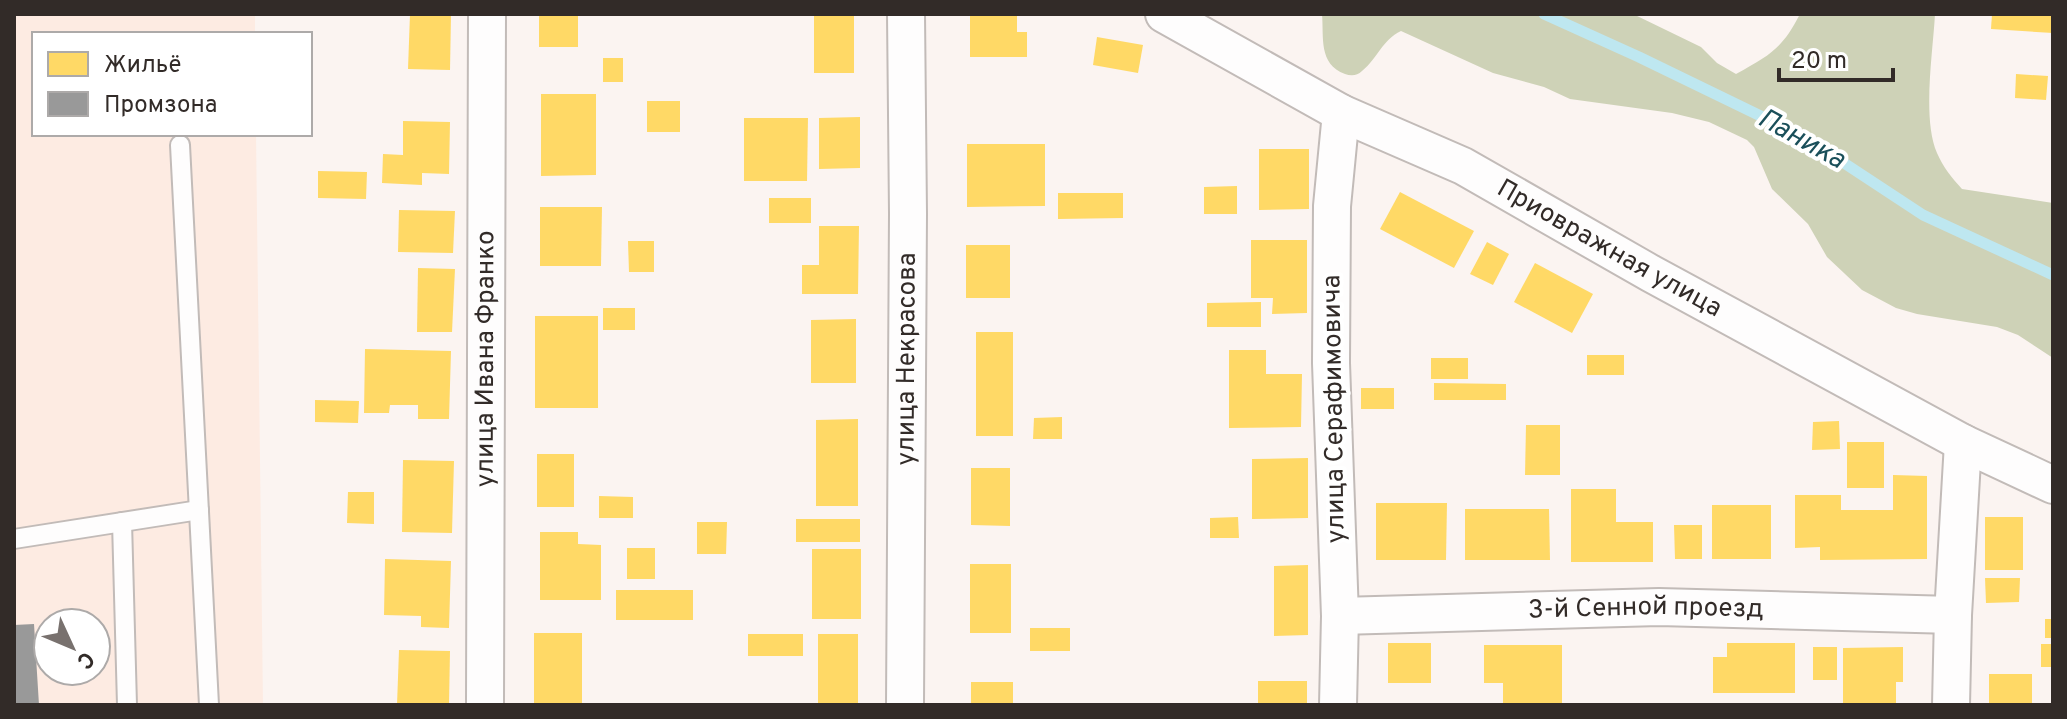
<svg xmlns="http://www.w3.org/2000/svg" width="2067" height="719" font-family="Overpass,sans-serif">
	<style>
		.built { fill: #fdebe2; fill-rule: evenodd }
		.forest { fill: #ced2b7 }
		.homes { fill: #ffd966 }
		.industry { fill: #999 }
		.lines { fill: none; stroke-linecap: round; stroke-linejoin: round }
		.stream { stroke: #bee7f0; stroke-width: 11 }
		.lane-casing { stroke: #c2bbb8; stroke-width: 22 }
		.street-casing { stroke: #c2bbb8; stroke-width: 40 }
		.lane { stroke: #fefdfd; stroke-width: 18 }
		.street { stroke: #fefdfd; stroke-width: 36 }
		.labels { text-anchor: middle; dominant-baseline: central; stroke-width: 8; stroke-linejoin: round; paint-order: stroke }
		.street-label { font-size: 26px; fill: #322b28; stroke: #fff }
		.water-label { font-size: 28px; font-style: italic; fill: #1a4f5a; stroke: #fff }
	</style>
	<rect width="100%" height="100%" fill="#fbf4f1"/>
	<path class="built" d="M 14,14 L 255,14 L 255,34 L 34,34 L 34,134 L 256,134 L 263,705 L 14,705 ZM 48,623 L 96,623 L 96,671 L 48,671 Z"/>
	<path class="forest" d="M 1322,14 L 1633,14 L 1701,47 L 1717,63 L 1736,74 C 1770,55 1782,49 1800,14 L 1935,14 C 1933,52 1922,119 1937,153 C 1943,167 1952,178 1962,189 L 2053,203 L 2053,358 L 2018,335 L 1997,327 L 1917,314 L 1896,308 L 1862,290 L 1827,257 L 1808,224 L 1772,189 L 1754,147 L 1747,140 L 1709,122 L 1672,113 L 1570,99 L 1544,87 L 1493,73 L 1401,31 C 1382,40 1378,58 1362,71 C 1357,76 1351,76 1345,74 C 1318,64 1324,37 1322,14 Z"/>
	<g class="homes">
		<polygon points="410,14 451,14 450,70 408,69"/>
		<rect x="539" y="14" width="39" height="33"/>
		<rect x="814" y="14" width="40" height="59"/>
		<polygon points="970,14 1017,14 1017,32 1027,32 1027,57 970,57"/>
		<polygon points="1992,14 2053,14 2053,33 1991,29"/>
		<polygon points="1097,37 1143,45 1138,73 1093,65"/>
		<rect x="603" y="58" width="20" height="24"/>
		<polygon points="2016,74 2048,76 2046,100 2015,98"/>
		<polygon points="541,94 596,94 596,175 541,176"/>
		<rect x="647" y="101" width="33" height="31"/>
		<polygon points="860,117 860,168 819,169 819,118"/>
		<polygon points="744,118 808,118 807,181 744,181"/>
		<polygon points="403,121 450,122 449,174 422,173 422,185 382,183 383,154 403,155"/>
		<polygon points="967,144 1045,144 1045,206 967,207"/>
		<polygon points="1259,149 1309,149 1309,209 1259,210"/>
		<polygon points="318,171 367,172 366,199 318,198"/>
		<polygon points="1237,186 1237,214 1204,214 1204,187"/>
		<polygon points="1400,192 1474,231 1454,268 1380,229"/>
		<polygon points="1058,193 1123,193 1123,218 1058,219"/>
		<rect x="769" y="198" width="42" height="25"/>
		<polygon points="540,207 602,207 601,266 540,266"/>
		<polygon points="399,210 455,211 453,253 398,252"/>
		<polygon points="819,226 859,226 858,294 802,294 802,265 819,265"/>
		<polygon points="1251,240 1307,240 1307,313 1272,314 1273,298 1251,298"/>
		<polygon points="628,241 654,241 654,272 629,272"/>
		<polygon points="1487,242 1509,254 1493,285 1470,274"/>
		<rect x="966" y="245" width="44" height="53"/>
		<polygon points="1535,263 1593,294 1572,333 1514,302"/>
		<polygon points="418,268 455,269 452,332 417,332"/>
		<polygon points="1261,302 1261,327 1207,327 1207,303"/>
		<rect x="603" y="308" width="32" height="22"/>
		<rect x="535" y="316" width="63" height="92"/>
		<polygon points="856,319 856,383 811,383 811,320"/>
		<rect x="976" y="332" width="37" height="104"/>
		<polygon points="365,349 451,351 449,419 418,419 418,405 390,405 389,413 364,413"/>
		<polygon points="1229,350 1266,350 1266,374 1302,374 1301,427 1229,428"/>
		<rect x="1587" y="355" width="37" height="20"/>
		<rect x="1431" y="358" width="37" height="21"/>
		<polygon points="1434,383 1506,384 1506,400 1434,400"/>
		<rect x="1361" y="388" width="33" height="21"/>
		<polygon points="315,400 359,401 358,423 315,422"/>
		<polygon points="1062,417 1062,439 1033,439 1034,418"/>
		<polygon points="858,419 858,506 816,506 816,420"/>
		<polygon points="1839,421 1840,449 1812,450 1813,422"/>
		<polygon points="1526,425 1560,425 1560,475 1525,475"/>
		<rect x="1847" y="442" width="37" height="46"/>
		<rect x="537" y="454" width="37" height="53"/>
		<polygon points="1308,458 1308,518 1252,519 1252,459"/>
		<polygon points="403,460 454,461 452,533 402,532"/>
		<polygon points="971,468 1010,468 1010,526 971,525"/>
		<polygon points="1893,475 1927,476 1927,559 1820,560 1820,547 1795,548 1795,495 1841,495 1841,510 1893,510"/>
		<polygon points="1571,489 1616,489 1616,522 1653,522 1653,562 1571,562"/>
		<polygon points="348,492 374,492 374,524 347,523"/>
		<polygon points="599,496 633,497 633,518 599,518"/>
		<polygon points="1376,503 1447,503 1446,560 1376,560"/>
		<rect x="1712" y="505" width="59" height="54"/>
		<polygon points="1465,509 1549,509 1550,560 1465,560"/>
		<polygon points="1238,517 1239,538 1210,538 1210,518"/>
		<rect x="1985" y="517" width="38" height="53"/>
		<rect x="796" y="519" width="64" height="23"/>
		<polygon points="697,522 727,522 726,554 697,554"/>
		<polygon points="1674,525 1702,525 1702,559 1675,559"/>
		<polygon points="540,532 578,532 578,544 601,545 601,600 540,600"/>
		<rect x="627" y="548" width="28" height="31"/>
		<rect x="812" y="549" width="49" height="70"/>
		<polygon points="385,559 451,561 449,628 421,627 421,616 384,615"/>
		<rect x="970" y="564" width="41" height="69"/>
		<polygon points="1308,565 1308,635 1274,636 1274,566"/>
		<polygon points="1985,578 2020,578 2019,602 1986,603"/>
		<rect x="616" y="590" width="77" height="30"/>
		<rect x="2045" y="619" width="8" height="19"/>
		<rect x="1030" y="628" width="40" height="23"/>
		<rect x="534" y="633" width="48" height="72"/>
		<rect x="748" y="634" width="55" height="22"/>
		<rect x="818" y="634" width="40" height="71"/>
		<rect x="1388" y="643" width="43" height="40"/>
		<polygon points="1727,643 1795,643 1795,693 1713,693 1713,657 1727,657"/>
		<rect x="2041" y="644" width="12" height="23"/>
		<polygon points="1484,645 1562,645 1562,705 1503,705 1503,683 1484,683"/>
		<rect x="1813" y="647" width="24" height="33"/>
		<polygon points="1903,647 1903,682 1896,682 1896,705 1843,705 1843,648"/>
		<polygon points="399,650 450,651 449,705 397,705"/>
		<rect x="1989" y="674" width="43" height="31"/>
		<rect x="1258" y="681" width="49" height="24"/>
		<rect x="971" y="682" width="42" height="23"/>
	</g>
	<polygon class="industry" points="34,624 39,705 14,705 14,625"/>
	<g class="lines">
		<polyline class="stream" points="1544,14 1639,57 1806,138 1923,215 2053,275"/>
		<g class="lane-casing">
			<g id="lane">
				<polyline points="180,145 209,705"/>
				<polyline points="122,522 127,705"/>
				<polyline points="14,539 199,510"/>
			</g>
		</g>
		<g class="street-casing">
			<g id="street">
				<path id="s1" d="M 1164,14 L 1341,113 L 1463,166 L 1650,273 L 1963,443 L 2053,485"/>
				<path id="s2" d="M 1340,616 L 1659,607 L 1953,615"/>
				<path id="s3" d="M 485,705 L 487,14"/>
				<path id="s4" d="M 905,705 L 908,214 L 906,14"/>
				<polyline points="1338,705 1340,616 1331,363 1332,206 1341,113"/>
				<polyline points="1951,705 1953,615 1963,443"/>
			</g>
		</g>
		<use href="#lane" class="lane"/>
		<use href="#street" class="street"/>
	</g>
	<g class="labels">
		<g class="street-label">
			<text stroke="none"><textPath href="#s1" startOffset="504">Приовражная улица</textPath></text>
			<text stroke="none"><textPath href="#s4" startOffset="346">улица Некрасова</textPath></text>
			<text stroke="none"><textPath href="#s3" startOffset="346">улица Ивана Франко</textPath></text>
			<text transform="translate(1335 409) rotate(-91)">улица Серафимовича</text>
			<text stroke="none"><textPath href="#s2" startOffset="306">3-й Сенной проезд</textPath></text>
		</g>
		<g class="water-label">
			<text transform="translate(1801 140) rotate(29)">Паника</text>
		</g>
	</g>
	<rect width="2067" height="719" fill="none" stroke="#322b28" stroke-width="32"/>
	<rect x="32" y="32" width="280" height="104" fill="#ffffff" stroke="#adaaa9" stroke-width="2"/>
	<rect x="48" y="52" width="40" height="24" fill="#ffd966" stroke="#adaaa9" stroke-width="2"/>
	<text x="104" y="72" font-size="24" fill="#322b28">Жильё</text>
	<rect x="48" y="92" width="40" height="24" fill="#999999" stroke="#adaaa9" stroke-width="2"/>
	<text x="104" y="112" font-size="24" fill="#322b28">Промзона</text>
	<g transform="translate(72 647) rotate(134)"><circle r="38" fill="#ffffff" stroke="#adaaa9" stroke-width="2"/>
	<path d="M0-6L14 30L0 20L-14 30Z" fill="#78716e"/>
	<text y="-12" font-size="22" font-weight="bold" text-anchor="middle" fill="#322b28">С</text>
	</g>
	<path d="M1779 68v12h114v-12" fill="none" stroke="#322b28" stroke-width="4"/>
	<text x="1791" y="68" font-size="24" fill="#322b28" stroke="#ffffff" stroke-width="6" paint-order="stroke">20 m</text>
</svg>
